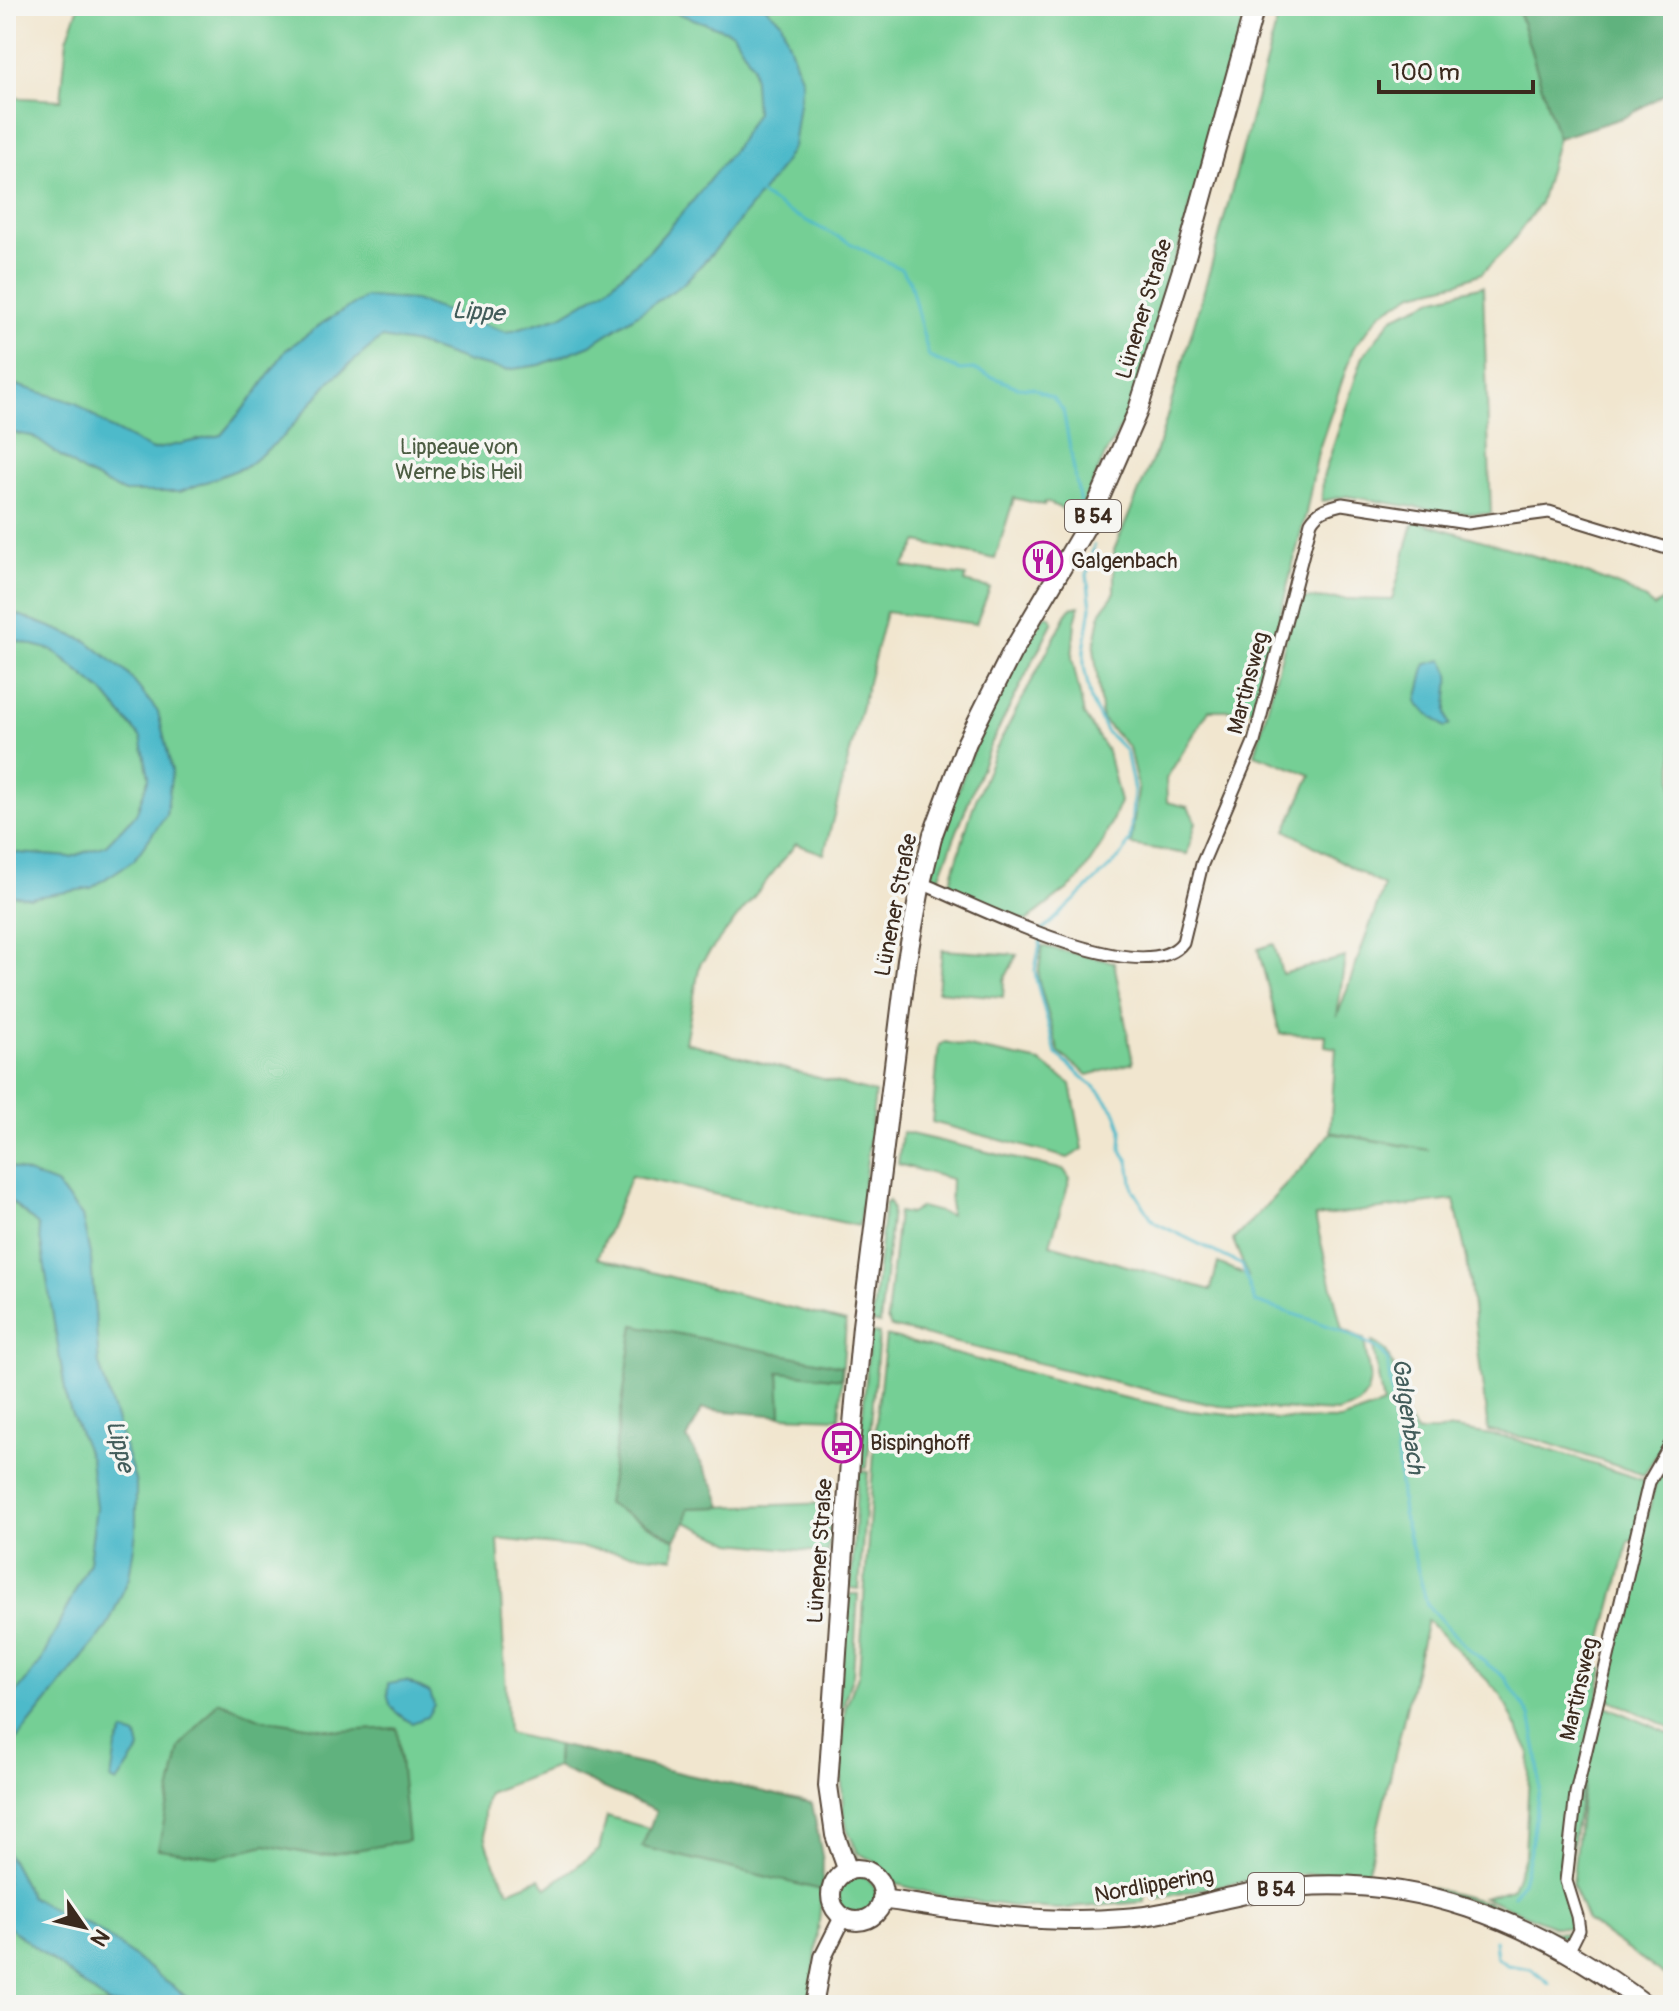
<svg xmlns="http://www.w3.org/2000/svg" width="1679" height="2011" font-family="Pangolin,sans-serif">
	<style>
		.green { fill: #75cf95; stroke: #587c5a; stroke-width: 2 }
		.forest { fill: #60b27e; stroke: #4e6e4e; stroke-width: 2 }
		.water { fill: #4ebaca; stroke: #447274; stroke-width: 2 }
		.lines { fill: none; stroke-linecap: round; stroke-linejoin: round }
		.stream { stroke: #4ebaca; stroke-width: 3 }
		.street-casing { stroke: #564639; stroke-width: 15 }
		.secondary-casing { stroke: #564639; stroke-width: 20 }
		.primary-casing { stroke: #564639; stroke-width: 22 }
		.street { stroke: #fff; stroke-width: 11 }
		.secondary { stroke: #fff; stroke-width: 16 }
		.primary { stroke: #fff; stroke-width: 18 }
		.labels { text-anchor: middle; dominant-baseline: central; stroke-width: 7; stroke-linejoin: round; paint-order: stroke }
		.shield { fill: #f6f6f2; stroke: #73675e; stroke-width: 2 }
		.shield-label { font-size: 20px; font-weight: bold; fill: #3b2a1e }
		.street-label { font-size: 22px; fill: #3b2a1e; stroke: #f6f6f2 }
		.park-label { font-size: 22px; fill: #4c5c42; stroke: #f6f6f2 }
		.poi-label { font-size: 22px; fill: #3b2a1e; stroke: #f6f6f2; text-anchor: start }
		.water-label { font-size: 24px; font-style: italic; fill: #425c5a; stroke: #f6f6f2 }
	</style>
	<rect width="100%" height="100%" fill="#f6f6f2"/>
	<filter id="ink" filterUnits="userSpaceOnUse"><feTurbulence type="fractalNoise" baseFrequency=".0125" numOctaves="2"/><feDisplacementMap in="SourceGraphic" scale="16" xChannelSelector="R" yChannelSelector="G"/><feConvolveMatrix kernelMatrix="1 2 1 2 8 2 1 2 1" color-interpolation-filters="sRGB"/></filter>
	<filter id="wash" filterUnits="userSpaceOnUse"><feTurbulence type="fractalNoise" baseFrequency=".006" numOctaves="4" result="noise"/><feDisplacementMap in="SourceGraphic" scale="32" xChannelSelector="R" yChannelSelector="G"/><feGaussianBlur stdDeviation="1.8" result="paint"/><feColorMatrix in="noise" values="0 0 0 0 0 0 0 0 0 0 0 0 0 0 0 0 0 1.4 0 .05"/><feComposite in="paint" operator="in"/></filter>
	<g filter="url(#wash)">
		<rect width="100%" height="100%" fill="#f1e6cf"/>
		<g class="green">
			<path d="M 79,6 L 1248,6 L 1134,404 L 1105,455 L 1078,516 L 1049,503 L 1045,502 L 1044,505 L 1014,498 L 995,559 L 918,542 L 903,567 L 966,576 L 965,582 L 990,588 L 976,624 L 886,612 L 824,854 L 796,844 L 700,964 L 685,1042 L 875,1093 L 859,1226 L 631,1176 L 597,1258 L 846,1322 L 839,1418 L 781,1416 L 779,1371 L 832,1378 L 634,1325 L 607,1504 L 675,1539 L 674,1558 L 498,1539 L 508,1733 L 557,1745 L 556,1767 L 488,1793 C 476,1831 491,1858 509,1891 L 540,1878 L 547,1888 L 599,1850 L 607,1816 L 805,1874 L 806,1886 L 822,1890 L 811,2005 L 6,2005 L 6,97 L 61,100 L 67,39 Z"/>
			<polygon points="1281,6 1517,6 1558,138 1540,203 1509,246 1482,273 1459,282 1414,293 1381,313 1353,349 1318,452 1306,513 1256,710 1209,710 1166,779 1167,802 1188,807 1196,822 1187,854 1131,845 1138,789 1129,748 1102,719 1094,647 1101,612 1114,594 1114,550 1159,444 1214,256"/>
			<polygon points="1483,286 1491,514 1443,512 1347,496 1322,501 1323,477 1363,356 1393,317 1436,298"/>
			<path d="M 1414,520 C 1472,539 1531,552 1587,574 C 1611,583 1635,590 1654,607 L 1673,591 L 1673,1428 L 1644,1475 L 1538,1440 L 1488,1431 L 1467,1259 L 1454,1200 L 1315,1217 L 1342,1329 L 1364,1339 L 1370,1380 L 1367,1393 L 1358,1405 L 1337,1412 L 1219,1406 L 1181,1398 L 891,1327 L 887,1320 L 898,1212 L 910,1214 L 921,1207 L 950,1215 L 951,1179 L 898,1164 L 902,1132 L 1064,1170 L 1070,1179 L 1050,1244 L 1211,1290 L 1218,1263 L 1248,1276 L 1233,1240 L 1301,1169 L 1330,1133 L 1429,1150 L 1330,1132 L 1336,1048 L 1325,1046 L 1326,1035 L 1280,1034 L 1258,949 L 1274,944 L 1282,974 L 1345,957 L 1337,1017 L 1384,886 L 1286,830 L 1311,775 L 1255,754 L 1297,598 L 1392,600 Z"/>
			<polygon points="1079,606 1075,622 1072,658 1084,715 1108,752 1120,802 1102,844 1078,881 1026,921 949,886 972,810 995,751 1070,608"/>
			<path d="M 1045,615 L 1049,616 L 1053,621 L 990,746 L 937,883 L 931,878 C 954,785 993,696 1045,615 Z"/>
			<polygon points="1042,946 1114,962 1133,1063 1088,1075 1059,1053 1038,978"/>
			<polygon points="942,950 1017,955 1004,980 1003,997 938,991"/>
			<polygon points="945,1042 1040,1062 1071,1084 1083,1149 1068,1158 932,1122 939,1045"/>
			<polygon points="889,1201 892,1210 880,1324 872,1322 885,1204"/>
			<polygon points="870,1333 879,1334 867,1468 858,1467"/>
			<path d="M 886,1336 L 1121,1397 L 1190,1411 L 1274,1419 L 1340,1420 L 1383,1405 L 1372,1341 L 1386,1351 L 1398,1376 L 1405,1417 L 1418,1433 L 1455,1429 L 1515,1439 L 1649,1482 L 1635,1541 L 1629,1541 L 1596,1665 L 1603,1669 L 1566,1881 L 1574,1928 L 1555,1927 L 1483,1897 L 1512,1889 L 1525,1854 L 1530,1754 L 1500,1693 L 1427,1620 L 1367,1874 C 1292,1870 1227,1883 1155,1899 L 1152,1891 L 1145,1892 L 1145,1902 L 1057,1909 L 1011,1906 L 942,1896 L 896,1884 L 874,1861 L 858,1853 L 847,1829 L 843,1810 L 841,1762 L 845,1709 L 859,1673 L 876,1423 Z"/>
			<polygon points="1673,1455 1673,1729 1602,1696 1655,1485"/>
			<polygon points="858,1471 868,1472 859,1589 851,1588"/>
			<polygon points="832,1503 828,1553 733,1543 686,1522 687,1508"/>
			<path d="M 850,1594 L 858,1594 L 853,1674 L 840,1715 L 836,1779 L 837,1805 L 842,1827 L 853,1852 L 859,1859 L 874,1866 L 898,1892 C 888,1888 885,1879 877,1871 C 869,1864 858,1864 852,1854 C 813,1800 846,1660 850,1594 Z"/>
			<polygon points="1601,1704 1673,1735 1673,1758 1668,1771 1673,1774 1673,1982 1587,1921 1572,1884 1582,1796"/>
			<circle cx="856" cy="1895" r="20"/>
			<polygon points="1414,1884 1486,1902 1555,1932 1570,1933 1566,1938 1561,1937 1485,1905 1413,1886"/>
		</g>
		<g class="forest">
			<polygon points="1517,6 1673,6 1673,89 1625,117 1558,138"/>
			<polygon points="634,1325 842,1366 841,1379 779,1372 781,1416 702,1409 687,1439 716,1489 722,1507 688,1508 686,1522 675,1539 607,1504"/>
			<polygon points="218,1701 262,1719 340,1731 397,1728 408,1841 321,1856 265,1845 217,1857 158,1849 180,1748"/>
			<polygon points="557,1745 812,1803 823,1861 822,1890 642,1847 656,1811 556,1767"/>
		</g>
		<g class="water">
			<polygon points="657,6 764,6 781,21 802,81 793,147 775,176 719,246 682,285 590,345 540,365 506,370 469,362 418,344 381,338 330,381 284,436 247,466 180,492 122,492 83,472 32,436 6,432 6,384 16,385 76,403 110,428 152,450 221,435 254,396 286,350 324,322 366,297 414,300 506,332 561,316 606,289 650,250 691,203 734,149 756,113 753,66 733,33"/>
			<polygon points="6,610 87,641 127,673 158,712 172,771 166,815 134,860 91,888 30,898 6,894 6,852 71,857 106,845 136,814 149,777 141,738 103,692 52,650 6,638"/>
			<path d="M 1442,660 C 1459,678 1440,705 1450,724 L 1445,727 L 1419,706 L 1417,701 L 1426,664 Z"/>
			<polygon points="6,1165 56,1184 82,1216 91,1259 99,1364 136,1483 136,1533 129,1578 107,1627 6,1753 6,1706 40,1663 89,1562 96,1507 90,1459 67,1402 38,1225 6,1197"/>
			<path d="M 406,1681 L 430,1693 L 434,1705 L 427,1717 L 412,1723 C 394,1713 385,1705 388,1684 Z"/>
			<polygon points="124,1732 137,1736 140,1749 117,1783 111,1780 116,1747"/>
			<polygon points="6,1851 30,1896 59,1913 88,1924 115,1942 197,2005 110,2005 6,1925"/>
		</g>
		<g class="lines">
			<g class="stream">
				<polyline points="757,192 789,212 901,269 909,279 929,357 960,370 973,369 1017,387 1033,388 1053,398 1063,410 1081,508"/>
				<polyline points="1042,931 1116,861 1124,852 1130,839 1134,791 1126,751 1106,731 1091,701 1084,666 1084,650 1091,607 1087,575 1094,546"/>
				<path d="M 1041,939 L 1035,970 L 1036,979 L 1056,1054 L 1100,1092 L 1116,1113 L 1122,1130 L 1121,1150 L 1129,1161 L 1133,1189 L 1154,1222 L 1242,1265 L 1255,1302 C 1283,1311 1378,1337 1388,1361 L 1403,1514 L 1427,1605 L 1468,1649 L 1505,1678 L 1530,1715 L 1538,1756 L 1539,1788 L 1531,1847 L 1522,1882 L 1514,1895"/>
				<polyline points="1495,1940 1497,1958 1507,1965 1531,1969 1549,1984"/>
			</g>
		</g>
	</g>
	<g filter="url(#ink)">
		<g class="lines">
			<g class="street-casing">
				<g id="street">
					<path d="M 921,883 C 969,902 1145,994 1183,942 L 1202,864 L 1254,742 L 1311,522 C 1319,509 1328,508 1342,504 L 1467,523 L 1549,512 L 1673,550"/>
					<polyline points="1568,1952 1579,1930 1577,1916 1566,1881 1576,1793 1649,1482 1673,1440"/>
				</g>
			</g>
			<g class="secondary-casing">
				<polyline id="secondary" points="814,2005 823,1957 843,1917"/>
			</g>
			<g class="primary-casing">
				<g id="primary">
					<circle cx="857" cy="1895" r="26"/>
					<polyline points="848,1871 835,1835 828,1786 851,1446 862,1326 907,960 921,883 933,834 967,742 1011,654 1091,518 1137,413 1185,260 1255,6"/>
					<path d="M 882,1899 C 967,1912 1038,1925 1124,1918 C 1172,1915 1220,1897 1267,1890 C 1410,1869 1534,1920 1646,2005"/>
				</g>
			</g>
			<use href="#street" class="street"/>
			<use href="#secondary" class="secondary"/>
			<use href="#primary" class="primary"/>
		</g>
	</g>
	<defs>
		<g id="restaurant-ring" transform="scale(2)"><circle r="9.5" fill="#f6f6f2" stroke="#b5179e" stroke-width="1.5"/><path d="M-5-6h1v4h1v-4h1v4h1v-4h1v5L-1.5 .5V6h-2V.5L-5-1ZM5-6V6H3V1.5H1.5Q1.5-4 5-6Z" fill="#b5179e"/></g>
		<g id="bus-ring" transform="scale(2)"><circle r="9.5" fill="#f6f6f2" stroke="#b5179e" stroke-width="1.5"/><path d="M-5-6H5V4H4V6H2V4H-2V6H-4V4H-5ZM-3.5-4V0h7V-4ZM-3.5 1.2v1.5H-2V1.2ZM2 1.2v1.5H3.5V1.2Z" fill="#b5179e"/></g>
	</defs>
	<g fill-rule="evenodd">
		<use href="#restaurant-ring" x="1043" y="561"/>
		<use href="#bus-ring" x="842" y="1443"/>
	</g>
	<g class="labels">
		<g class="shield">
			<rect x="1065" y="500" width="56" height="32" rx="6"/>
			<rect x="1248" y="1873" width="56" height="32" rx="6"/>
		</g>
		<g class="shield-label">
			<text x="1093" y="516">B 54</text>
			<text x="1276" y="1889">B 54</text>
		</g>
		<g class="street-label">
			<text transform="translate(1144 309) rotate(-73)">Lünener Straße</text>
			<text transform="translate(1248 683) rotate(-75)">Martinsweg</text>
			<text transform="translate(896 905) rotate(-79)">Lünener Straße</text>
			<text transform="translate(820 1551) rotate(-86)">Lünener Straße</text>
			<text transform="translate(1579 1689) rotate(-77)">Martinsweg</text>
			<text transform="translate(1154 1885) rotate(-10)">Nordlippering</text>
		</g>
		<g class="park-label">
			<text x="459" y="447">Lippeaue von<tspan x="459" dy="25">Werne bis Heil</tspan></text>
		</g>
		<g class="poi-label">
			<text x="1071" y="561">Galgenbach</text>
			<text x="870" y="1443">Bispinghoff</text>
		</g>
		<g class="water-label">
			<text transform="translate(478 312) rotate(4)">Lippe</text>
			<text transform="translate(1408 1416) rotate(82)">Galgenbach</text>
			<text transform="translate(120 1446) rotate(76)">Lippe</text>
		</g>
	</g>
	<rect width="1679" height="2011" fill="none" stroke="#f6f6f2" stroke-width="32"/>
	<g transform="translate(84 1927) rotate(124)" stroke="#f6f6f2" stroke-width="6" paint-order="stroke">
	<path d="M0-6L14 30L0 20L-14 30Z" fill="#3b2a1e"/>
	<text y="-12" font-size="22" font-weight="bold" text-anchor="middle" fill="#3b2a1e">N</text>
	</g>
	<path d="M1379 80v12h154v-12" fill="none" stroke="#3b2a1e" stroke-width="4"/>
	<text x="1391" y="80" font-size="24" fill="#3b2a1e" stroke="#f6f6f2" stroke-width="6" paint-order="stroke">100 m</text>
</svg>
